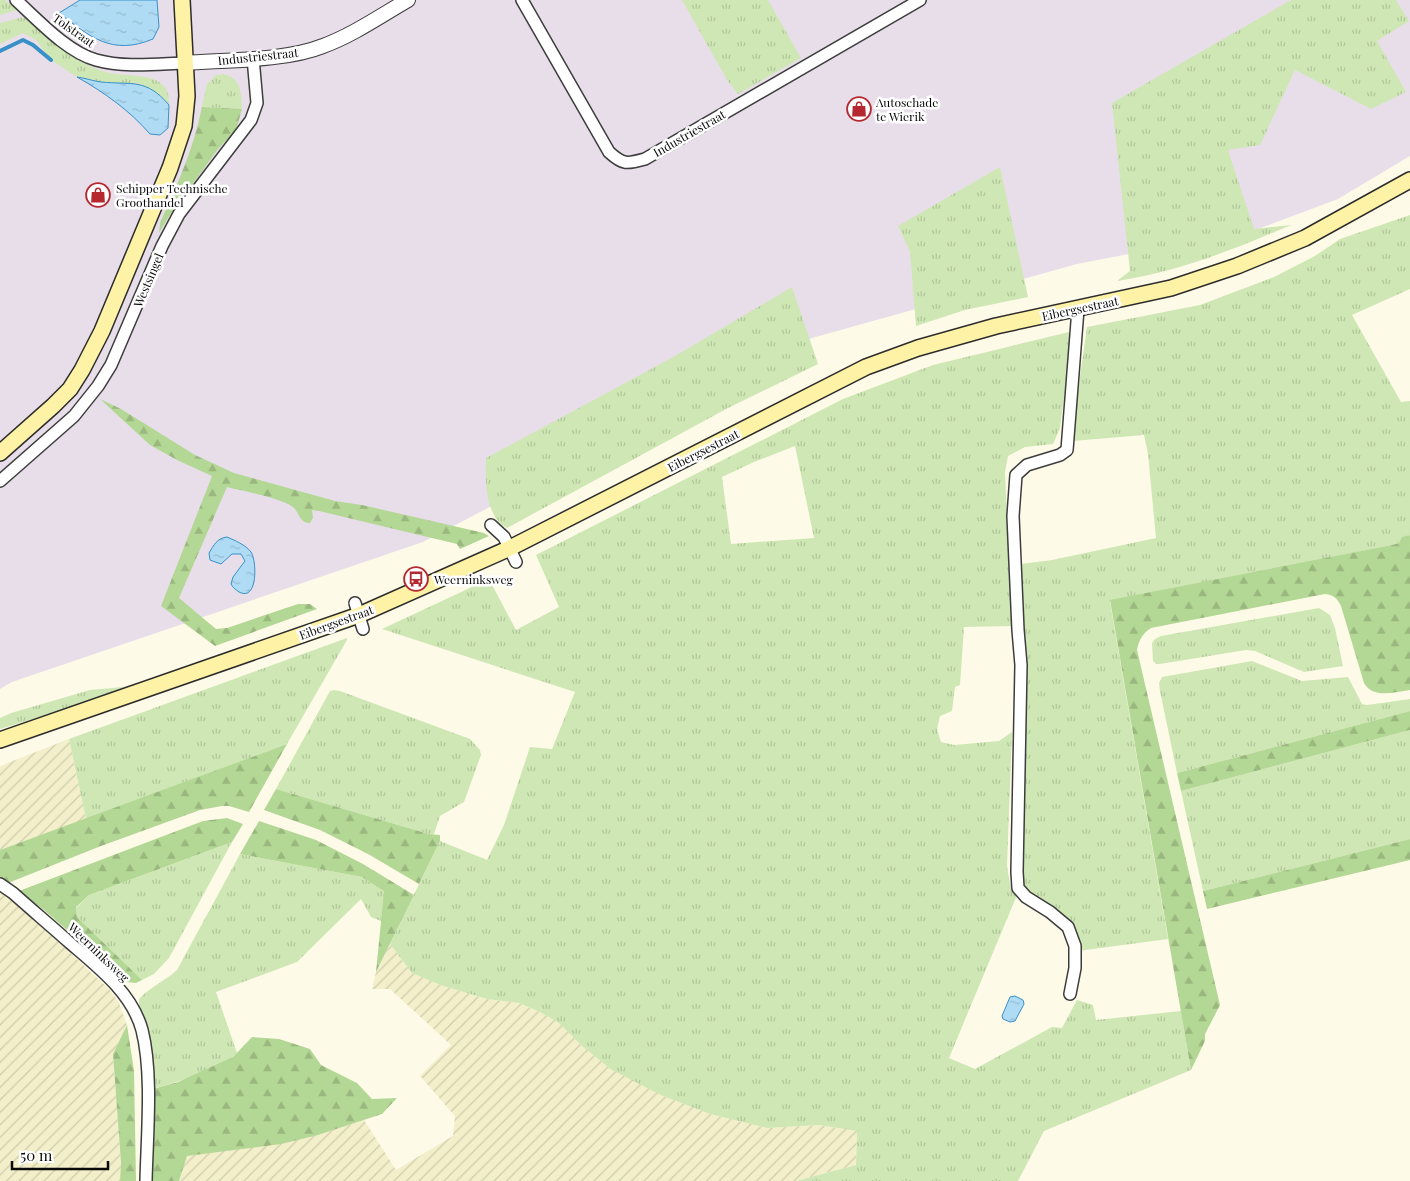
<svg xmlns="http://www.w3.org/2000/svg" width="1410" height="1181" font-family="'Playfair Display',serif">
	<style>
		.industrial { fill: #e8deea }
		.farmland { fill: url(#farmland-furrows) }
		.grass { fill: url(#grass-tufts); fill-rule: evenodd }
		.forest { fill: url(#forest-firs) }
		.water { fill: url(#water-ripples); stroke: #3890c8 }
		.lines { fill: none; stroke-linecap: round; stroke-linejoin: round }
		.stream { stroke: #3890c8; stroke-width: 4 }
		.minor-casing { stroke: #3d3d3d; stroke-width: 14 }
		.tertiary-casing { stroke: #3d3d3d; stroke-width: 16 }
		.secondary-casing { stroke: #2c2c2c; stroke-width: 18 }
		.minor { stroke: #fff; stroke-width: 11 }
		.tertiary { stroke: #fff; stroke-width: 14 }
		.secondary { stroke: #fdf2a5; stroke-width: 15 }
		.labels { text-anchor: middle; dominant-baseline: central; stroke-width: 5; stroke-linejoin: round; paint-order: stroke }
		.street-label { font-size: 12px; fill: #0a0a0a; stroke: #fff }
		.poi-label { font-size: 12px; fill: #0a0a0a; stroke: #fff; text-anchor: start }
	</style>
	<defs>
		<pattern id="farmland-furrows" width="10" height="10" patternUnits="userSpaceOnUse" patternTransform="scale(1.25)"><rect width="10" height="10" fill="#f3efca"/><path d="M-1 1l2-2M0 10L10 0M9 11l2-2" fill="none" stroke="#cfccac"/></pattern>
		<pattern id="grass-tufts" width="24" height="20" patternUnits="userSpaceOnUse" patternTransform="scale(1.25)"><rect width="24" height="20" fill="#cfe7b4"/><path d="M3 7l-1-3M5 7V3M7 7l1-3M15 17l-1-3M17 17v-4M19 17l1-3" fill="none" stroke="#b0c599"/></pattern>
		<pattern id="forest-firs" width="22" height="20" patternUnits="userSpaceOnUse" patternTransform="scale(1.25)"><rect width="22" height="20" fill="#b3d794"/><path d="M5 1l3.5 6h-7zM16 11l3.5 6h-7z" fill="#99b77e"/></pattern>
		<pattern id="water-ripples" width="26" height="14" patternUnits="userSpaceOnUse" patternTransform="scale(1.25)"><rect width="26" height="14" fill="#afdbf4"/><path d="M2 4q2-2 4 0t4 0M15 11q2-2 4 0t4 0" fill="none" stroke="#95bbd0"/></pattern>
	</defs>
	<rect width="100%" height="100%" fill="#fefae8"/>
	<polygon class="industrial" points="0,0 1410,0 1410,156 1338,199 1258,229 1077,264 812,338 423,542 12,682 0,689"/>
	<g class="farmland">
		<polygon points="69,739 86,819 0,850 0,766"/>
		<polygon points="0,892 40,925 80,962 110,990 119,1003 127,1025 113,1055 121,1163 120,1181 0,1181"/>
		<polygon points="390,944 412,973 443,986 487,999 519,1003 540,1012 559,1022 581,1045 663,1096 710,1114 767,1128 819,1125 857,1131 856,1165 796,1181 179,1181 187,1156 318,1135 364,1120 396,1170 453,1136 455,1116 420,1076 451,1045 390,989 372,989 376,972"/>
	</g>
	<g class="grass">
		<polygon points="0,0 5,0 17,10 0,15"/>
		<polygon points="682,0 768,0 801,58 738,94 727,80"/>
		<path d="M 1291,0 L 1396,0 L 1409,21 L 1377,41 L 1406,92 L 1371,109 L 1295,70 L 1260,145 L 1228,150 L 1254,229 L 1291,225 C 1235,249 1178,272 1117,281 L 1130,271 L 1112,103 Z"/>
		<path d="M 24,17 C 50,40 75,64 110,73 C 124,76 148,74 159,82 C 168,88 169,95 169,105 L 163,98 L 141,84 L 101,82 L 77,77 L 51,60 L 36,40 L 23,33 L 0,44 L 0,23 Z"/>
		<path d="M 223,74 C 242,78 241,93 242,109 L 202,107 L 207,84 L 216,75 Z"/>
		<polygon points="1000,167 1028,297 965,310 916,326 910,252 898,226"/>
		<polygon points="1410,215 1410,289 1352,315 1401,402 1410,401 1410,536 1408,535 1399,543 1392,545 1110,602 1168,939 1078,951 1078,945 1037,899 1024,887 1021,878 1026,663 1021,564 1052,560 1156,538 1148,454 1144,435 1073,441 1074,419 1087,327 1200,305 1274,277 1315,256 1340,239"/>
		<path d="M 792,287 L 818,364 L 728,408 L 507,528 C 485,517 485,480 486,458 L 675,356 Z"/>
		<path d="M 1069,332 L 1070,353 L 1060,428 L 1053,444 L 1025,447 L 1008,456 L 1005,472 L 1012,626 L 964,627 L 960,685 L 955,687 L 952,711 L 940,716 L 937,729 L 941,742 L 954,745 L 999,741 L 1012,732 L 1007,866 L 1011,890 L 1017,895 L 949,1058 L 975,1069 L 1052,1027 L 1062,1028 L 1077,1000 L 1093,1005 L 1096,1020 L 1181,1011 L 1191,1070 L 1044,1131 L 1018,1181 L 796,1181 L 856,1165 L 857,1131 L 819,1125 L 767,1128 L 710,1114 L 663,1096 L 612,1070 L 581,1045 L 559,1023 L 540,1012 L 519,1003 L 487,999 L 443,986 L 412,973 L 390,944 L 440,841 L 487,860 L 504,825 L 530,747 L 552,749 L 575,692 L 382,629 L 489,579 L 516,630 L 559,607 L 536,555 L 843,399 L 933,365 ZM 795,446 L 814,538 L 731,544 L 722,477 L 754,462 Z"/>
		<polygon points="1319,608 1330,615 1335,628 1343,666 1304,672 1255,651 1246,650 1160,664 1156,664 1153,661 1152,643 1155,639 1161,636"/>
		<polygon points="347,638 347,640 287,744 86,819 69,739"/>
		<polygon points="1252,661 1302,681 1348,677 1362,704 1367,705 1410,699 1410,711 1177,773 1160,691 1159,683 1162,677"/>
		<polygon points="137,683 105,697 0,729 0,718 11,713 90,690 123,687"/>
		<polygon points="334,690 340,691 470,739 480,750 481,755 464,802 440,816 434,834 429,834 276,789 330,691"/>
		<polygon points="1410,730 1410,839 1203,891 1181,791"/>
		<polygon points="232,842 169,958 154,974 142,980 77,917 76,908 89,895"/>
		<path d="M 240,854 L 362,877 L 385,891 L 381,921 L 371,917 L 361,899 L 297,962 L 216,992 L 237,1053 C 220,1070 173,1083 149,1090 L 144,1025 L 139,1007 L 139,999 C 150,987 165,981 177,970 Z"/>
	</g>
	<g class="forest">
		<path d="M 202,107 L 242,109 L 236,130 L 218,149 L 168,218 L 159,233 L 160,223 C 178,183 193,150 202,107 Z"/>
		<path d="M 100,399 L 121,409 L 195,455 L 234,473 L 335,501 L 362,505 L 484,533 L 489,536 L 460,549 L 457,544 L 319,511 L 312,510 L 313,518 L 310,523 C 299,523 300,513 293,507 C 281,498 243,491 227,487 L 179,598 L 216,629 L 227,628 L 298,604 L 310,604 L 317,609 L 215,646 L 161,606 L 212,476 L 177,460 L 150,445 Z"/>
		<path d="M 1409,535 L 1410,536 L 1410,690 C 1394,692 1373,699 1364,683 L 1341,606 C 1337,598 1334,595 1325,594 L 1151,628 C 1142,634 1139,640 1137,650 L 1220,1005 L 1205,1034 L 1205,1041 L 1191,1070 L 1110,600 L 1392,545 L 1399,543 L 1402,537 Z"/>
		<polygon points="1410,711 1410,730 1181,791 1177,773"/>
		<polygon points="287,744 249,812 229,806 222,806 200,810 101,846 8,883 0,877 0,850"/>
		<polygon points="276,789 429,834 440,835 440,841 419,884 368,854 320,830 264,810"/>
		<polygon points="227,818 243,824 232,842 89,895 76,907 77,917 142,980 136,983 127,982 44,910 19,891 203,821"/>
		<polygon points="259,821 316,840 363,864 414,895 376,972 384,891 362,877 240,854"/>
		<polygon points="1410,839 1410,860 1207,909 1203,891"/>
		<polygon points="127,1025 134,1071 136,1181 120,1181 121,1163 113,1054"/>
		<polygon points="252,1037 279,1039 310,1049 321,1065 357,1083 372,1099 397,1098 382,1114 318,1135 281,1144 187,1156 179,1181 150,1181 149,1090 178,1082 233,1057"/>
	</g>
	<g class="water">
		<path d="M 80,0 L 157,0 L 159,27 L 153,39 C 112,56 90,37 59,13 Z"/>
		<path d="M 77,77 C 85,78 93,81 101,82 C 132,85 146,78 169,105 L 168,128 L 160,135 L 150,134 C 129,110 105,93 77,77 Z"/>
		<path d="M 227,537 C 234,540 246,545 251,552 C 257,561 258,602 239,592 C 235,589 233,588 231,584 L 233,577 L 245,561 L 241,554 L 232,554 L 221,564 L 210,560 L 209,553 C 214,545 217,538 227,537 Z"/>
		<polygon points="1015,996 1023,1000 1024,1004 1015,1021 1010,1022 1003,1019 1002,1016 1010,997"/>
	</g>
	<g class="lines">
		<polyline class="stream" points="0,51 23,40 33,45 51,60"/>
		<g class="minor-casing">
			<g id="minor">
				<path d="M 16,0 C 38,20 67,52 96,60 C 125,68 156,64 185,63"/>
				<path d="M 522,0 L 609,152 C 623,165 627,164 645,159 L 920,0"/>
				<polyline points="0,481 74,416 98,386 111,365 162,246 179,214 251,120 257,103 253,58"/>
				<polyline points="491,525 504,537 516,562"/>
				<polyline points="355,603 363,629"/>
				<path d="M 0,884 L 13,893 C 32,910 51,926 70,943 C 98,967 132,993 142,1030 C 153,1073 147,1136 146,1181"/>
				<polyline points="1070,994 1075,968 1075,946 1068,927 1050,912 1026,897 1018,888 1017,872 1021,665 1018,630 1013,516 1016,475 1027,465 1060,455 1067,450 1078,309"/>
			</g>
		</g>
		<g class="tertiary-casing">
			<path id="tertiary" d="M 185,63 C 225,60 286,61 323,46 C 353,35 380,16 408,0"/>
		</g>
		<g class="secondary-casing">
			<g id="secondary">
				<polyline points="0,453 53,406 70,389 82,370 102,331 170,168 184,126 187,96 182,0"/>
				<polyline points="0,740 359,615 510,548 866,367 918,348 996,326 1171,288 1237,266 1305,238 1410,180"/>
			</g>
		</g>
		<use href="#minor" class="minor"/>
		<use href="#tertiary" class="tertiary"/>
		<use href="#secondary" class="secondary"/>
	</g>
	<defs>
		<g id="shop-ring" transform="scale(1.25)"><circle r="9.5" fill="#fff" stroke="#b52830" stroke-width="1.5"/><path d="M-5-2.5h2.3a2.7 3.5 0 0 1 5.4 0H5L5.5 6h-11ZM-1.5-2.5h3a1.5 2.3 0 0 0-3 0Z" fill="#b52830"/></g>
		<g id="bus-ring" transform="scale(1.25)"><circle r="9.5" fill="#fff" stroke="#b52830" stroke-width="1.5"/><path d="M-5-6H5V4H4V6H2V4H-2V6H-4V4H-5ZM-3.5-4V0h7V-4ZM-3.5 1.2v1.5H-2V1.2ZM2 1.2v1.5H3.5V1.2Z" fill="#b52830"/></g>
	</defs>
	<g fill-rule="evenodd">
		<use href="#shop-ring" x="859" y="109"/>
		<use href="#shop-ring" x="98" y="195"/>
		<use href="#bus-ring" x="416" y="579"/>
	</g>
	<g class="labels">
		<g class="street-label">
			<text transform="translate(74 30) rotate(35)">Tolstraat</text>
			<text transform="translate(258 56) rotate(-6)">Industriestraat</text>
			<text transform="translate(689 133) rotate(-30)">Industriestraat</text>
			<text transform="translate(148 280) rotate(-67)">Westsingel</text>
			<text transform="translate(1080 308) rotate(-12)">Eibergsestraat</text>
			<text transform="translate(703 450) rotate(-27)">Eibergsestraat</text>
			<text transform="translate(336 622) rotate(-20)">Eibergsestraat</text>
			<text transform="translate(99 952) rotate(44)">Weerninksweg</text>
		</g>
		<g class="poi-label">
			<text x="876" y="102">Autoschade<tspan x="876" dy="14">te Wierik</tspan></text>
			<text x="116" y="188">Schipper Technische<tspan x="116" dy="14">Groothandel</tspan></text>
			<text x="434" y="579">Weerninksweg</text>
		</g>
	</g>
	<path d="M12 1161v8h96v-8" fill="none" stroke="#0a0a0a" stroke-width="2.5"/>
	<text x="20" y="1161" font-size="15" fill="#0a0a0a" stroke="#ffffff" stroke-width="4" paint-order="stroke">50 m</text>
</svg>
